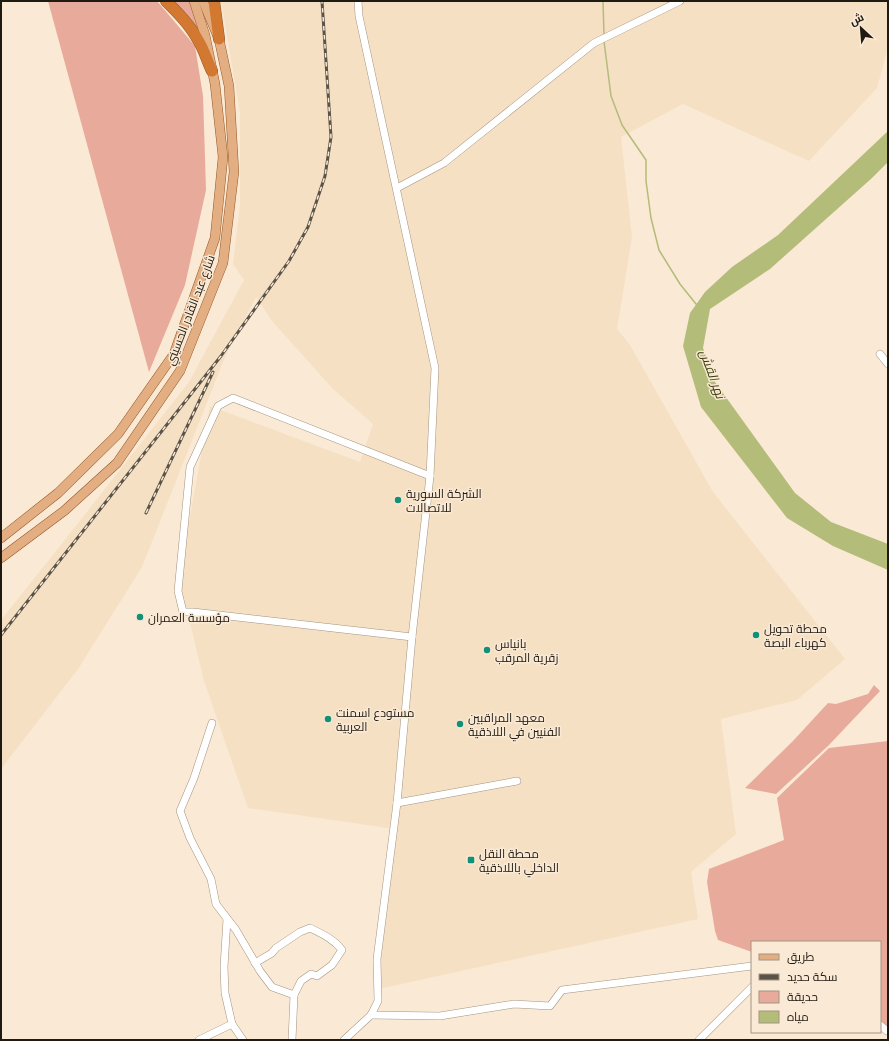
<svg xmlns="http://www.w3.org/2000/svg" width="889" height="1041" font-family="'Golos Text',Cairo,sans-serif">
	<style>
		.built { fill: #f5e0c4 }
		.green { fill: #e8aa9a }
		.water { fill: #b4bc7a }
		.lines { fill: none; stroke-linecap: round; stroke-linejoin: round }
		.stream { stroke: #b4bc7a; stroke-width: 1.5 }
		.minor-casing { stroke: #a39480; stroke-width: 8 }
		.major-casing { stroke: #935726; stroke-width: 10 }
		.highway-casing { stroke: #935726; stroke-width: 12 }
		.minor { stroke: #fff; stroke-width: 7 }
		.major { stroke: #e4ae83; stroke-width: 9 }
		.highway { stroke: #d27831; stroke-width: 11 }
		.rail-casing { stroke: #5b5347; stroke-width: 3 }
		.rail { stroke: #fae9d4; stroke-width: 1.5; stroke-dasharray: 4.5; stroke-linecap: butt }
		.poi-dot { fill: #129178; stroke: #fae9d4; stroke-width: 1.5 }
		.labels { text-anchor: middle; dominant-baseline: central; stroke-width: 3; stroke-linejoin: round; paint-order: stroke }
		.street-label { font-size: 12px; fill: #1f1a12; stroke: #fae9d4 }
		.poi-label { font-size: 12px; fill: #1f1a12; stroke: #fae9d4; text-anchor: start }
		.water-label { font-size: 13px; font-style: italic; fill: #393d09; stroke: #fae9d4 }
	</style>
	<rect width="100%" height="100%" fill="#fae9d4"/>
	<polygon class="built" points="221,1 888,1 888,47 877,88 809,161 683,104 621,137 632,237 617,329 630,345 713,492 845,659 797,700 721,719 736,834 691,872 698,919 374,990 395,829 248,808 204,681 179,577 210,406 360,462 373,424 333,389 272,321 256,297 225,357 142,567 78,669 1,769 1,620 64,541 189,382 244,280 233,264 240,206 240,112"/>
	<g class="green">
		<polygon points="48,1 157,1 195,46 203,96 206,190 185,285 149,372"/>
		<polygon points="174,1 190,1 199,33 175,2"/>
		<polygon points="874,685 880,691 829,745 776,794 745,788 793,741 828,703 836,704 868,694"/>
		<polygon points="888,741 888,1028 880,1022 880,942 752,942 752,952 718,940 715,931 707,882 709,869 784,840 777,798 829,748"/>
	</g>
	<polygon class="water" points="888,131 888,162 872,178 770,269 710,309 703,348 715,382 795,493 831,522 888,544 888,570 833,546 787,518 701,407 683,346 690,313 705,292 732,267 778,235"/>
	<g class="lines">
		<g class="stream">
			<polyline points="603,1 604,35"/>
			<polyline points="604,41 611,96 622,125 646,160 646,181 651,218 659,250 680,284 696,304 698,305"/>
		</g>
		<g class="minor-casing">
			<g id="minor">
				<polyline points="397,188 444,163 594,43 680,1"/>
				<polyline points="880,354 888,364"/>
				<polyline points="412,637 193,612 183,612 178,591 190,467 218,406 233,398 430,476"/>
				<polyline points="212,723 194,778 180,811 190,838 211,879 216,904 236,930 260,971 272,987 294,995 292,1040"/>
				<polyline points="397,803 517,781"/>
				<polyline points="227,919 224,967 225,993 232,1024"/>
				<path d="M 255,963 L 272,953 L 276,948 L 300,932 L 310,928 C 322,934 334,939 342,950 L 332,965 L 317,976 L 311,974 L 301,981 L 294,995"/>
				<polyline points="371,1015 440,1016 514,1004 550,1006 562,990 752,966"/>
				<polyline points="880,1025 887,1031"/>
				<polyline points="199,1040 232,1024 243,1040"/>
				<polyline points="344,1040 371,1015 378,1001 377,959 397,803 412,637 430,476 435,368 359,16 358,1"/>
				<polyline points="699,1040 752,987"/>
			</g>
		</g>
		<g class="major-casing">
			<g id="major">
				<polyline points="1,538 58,493 118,434 174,354 215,238 223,157 215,84 205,35 194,1"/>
				<polyline points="1,558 64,511 117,463 180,371 223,263 234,172 229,86 219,39 203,1"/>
			</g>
		</g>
		<g class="highway-casing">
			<g id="highway">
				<path d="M 166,1 C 178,13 190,25 198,40 C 204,49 207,61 212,71"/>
				<polyline points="214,1 219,39"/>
			</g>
		</g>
		<use href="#minor" class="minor"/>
		<use href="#major" class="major"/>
		<use href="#highway" class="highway"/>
		<g class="rail-casing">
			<g id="rail">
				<polyline points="146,513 213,372"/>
				<polyline points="1,635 221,356 289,261 308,227 325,176 331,137 322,1"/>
			</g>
		</g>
		<use href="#rail" class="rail"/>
	</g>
	<g class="poi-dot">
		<circle cx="398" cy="500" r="4"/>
		<circle cx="140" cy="617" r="4"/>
		<circle cx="756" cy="635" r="4"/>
		<circle cx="487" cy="650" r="4"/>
		<circle cx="328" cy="719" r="4"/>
		<circle cx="460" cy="724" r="4"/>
		<rect x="467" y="856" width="8" height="8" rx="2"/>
	</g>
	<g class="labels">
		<g class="street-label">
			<text transform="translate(190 310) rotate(-69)">شارع عبد القادر الحسيني</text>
		</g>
		<g class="poi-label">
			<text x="406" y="493">الشركة السورية<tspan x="406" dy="14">للاتصالات</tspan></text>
			<text x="148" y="617">مؤسسة العمران</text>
			<text x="764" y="628">محطة تحويل<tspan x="764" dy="14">كهرباء البصة</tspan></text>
			<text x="495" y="643">بانياس<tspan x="495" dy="14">زقرية المرقب</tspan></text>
			<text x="336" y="712">مستودع اسمنت<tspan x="336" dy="14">العربية</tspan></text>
			<text x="468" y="717">معهد المراقبين<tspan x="468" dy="14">الفنيين في اللاذقية</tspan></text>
			<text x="479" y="853">محطة النقل<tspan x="479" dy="14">الداخلي باللاذقية</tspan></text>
		</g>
		<g class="water-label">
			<text transform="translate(713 374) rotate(70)">نهر القش</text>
		</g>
	</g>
	<rect width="889" height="1041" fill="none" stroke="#1f1a12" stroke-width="4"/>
	<rect x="751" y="941" width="130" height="92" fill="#fae9d4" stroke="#a29686"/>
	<rect x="759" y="954" width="20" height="6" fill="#e4ae83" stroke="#a29686"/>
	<text x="787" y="961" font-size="12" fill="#1f1a12">طريق</text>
	<rect x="759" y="974" width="20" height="6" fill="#5b5347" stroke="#a29686"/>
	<text x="787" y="981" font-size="12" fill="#1f1a12">سكة حديد</text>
	<rect x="759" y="991" width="20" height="12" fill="#e8aa9a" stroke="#a29686"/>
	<text x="787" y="1001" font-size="12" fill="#1f1a12">حديقة</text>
	<rect x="759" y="1011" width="20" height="12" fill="#b4bc7a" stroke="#a29686"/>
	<text x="787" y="1021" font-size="12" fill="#1f1a12">مياه</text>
	<g transform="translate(861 28) rotate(334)" stroke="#fae9d4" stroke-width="3" paint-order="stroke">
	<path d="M0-3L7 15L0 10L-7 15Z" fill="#1f1a12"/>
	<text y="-6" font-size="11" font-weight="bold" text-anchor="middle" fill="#1f1a12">ش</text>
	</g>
</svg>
